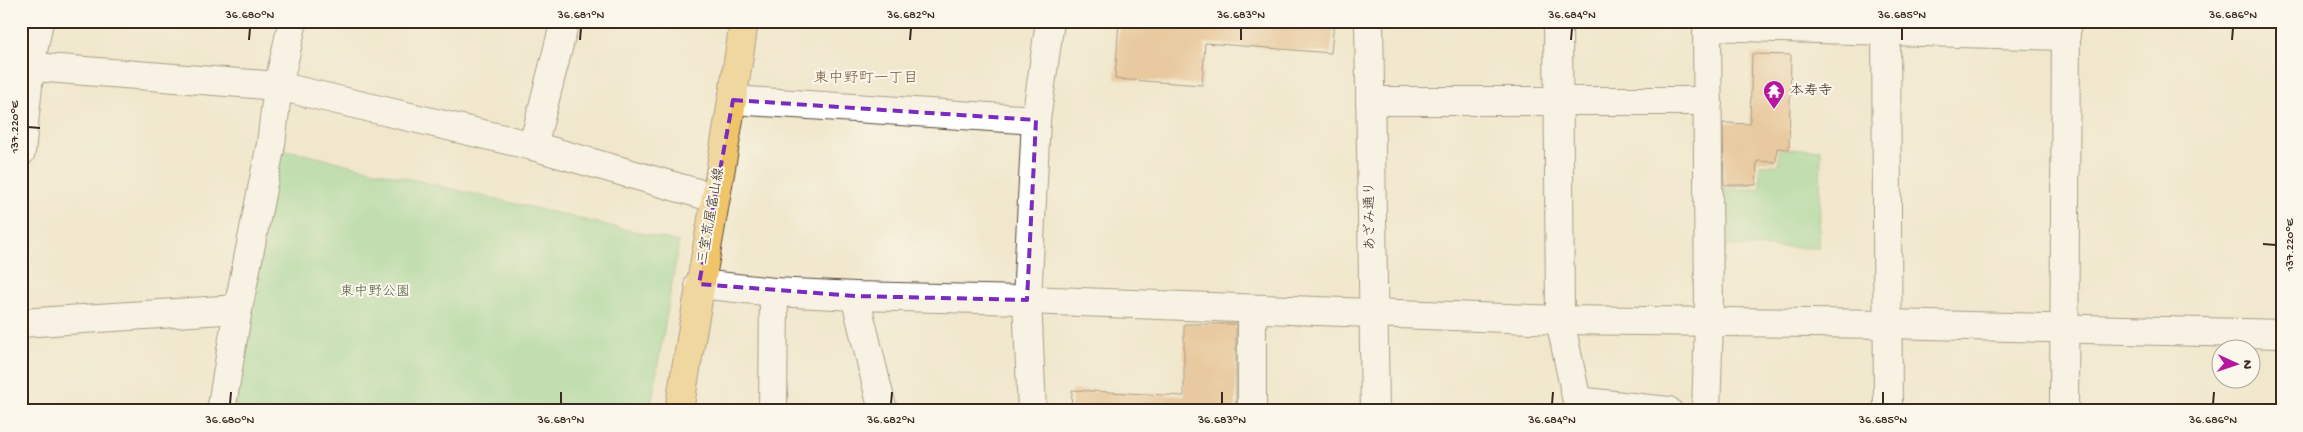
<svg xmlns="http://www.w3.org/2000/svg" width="2303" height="432" font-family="'Gochi Hand','Klee One',sans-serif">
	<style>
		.green { fill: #8bd38f; stroke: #637e56 }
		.building { fill: #e0a567 }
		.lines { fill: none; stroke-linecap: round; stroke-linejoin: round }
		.minor-casing { stroke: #564638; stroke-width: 30 }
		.major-casing { stroke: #564638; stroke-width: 30 }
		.minor { stroke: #fff; stroke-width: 28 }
		.major { stroke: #f0c469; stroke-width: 28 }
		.marked { fill: none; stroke: #7b2cbf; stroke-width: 4; stroke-dasharray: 10 6; stroke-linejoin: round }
		.ticks { fill: none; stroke: #3b2a1e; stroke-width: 2 }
		.labels { text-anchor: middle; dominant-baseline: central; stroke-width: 4; stroke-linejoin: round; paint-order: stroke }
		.poi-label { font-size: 14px; fill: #3b2a1e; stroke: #fbf7ec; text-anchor: start }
		.street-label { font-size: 14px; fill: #3b2a1e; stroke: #fbf7ec }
		.park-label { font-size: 14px; fill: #535d40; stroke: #fbf7ec }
		.neighbourhood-label { font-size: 15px; fill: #755538; stroke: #fbf7ec }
		.neatline { fill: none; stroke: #3b2a1e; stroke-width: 2 }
		.ticks-label { font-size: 12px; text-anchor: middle; fill: #3b2a1e }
	</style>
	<rect width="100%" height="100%" fill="#fbf7ec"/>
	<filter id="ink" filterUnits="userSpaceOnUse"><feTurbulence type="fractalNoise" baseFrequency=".02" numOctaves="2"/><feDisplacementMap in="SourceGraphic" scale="10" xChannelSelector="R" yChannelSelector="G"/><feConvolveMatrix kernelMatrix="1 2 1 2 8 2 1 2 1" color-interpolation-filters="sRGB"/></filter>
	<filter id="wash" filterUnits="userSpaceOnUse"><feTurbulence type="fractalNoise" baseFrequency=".0096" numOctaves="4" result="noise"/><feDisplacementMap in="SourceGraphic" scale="20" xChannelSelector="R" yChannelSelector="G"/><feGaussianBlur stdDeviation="1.12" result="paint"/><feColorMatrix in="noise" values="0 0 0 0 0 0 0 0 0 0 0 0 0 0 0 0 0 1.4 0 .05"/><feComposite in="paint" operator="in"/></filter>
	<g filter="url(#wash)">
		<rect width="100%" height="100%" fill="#f0e7cc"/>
		<g class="green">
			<polygon points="278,148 679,242 650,411 234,411"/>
			<polygon points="1779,149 1821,150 1819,248 1722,246 1723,189 1760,189 1760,165 1779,165"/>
		</g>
		<g id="blocks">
			<g class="building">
				<polygon points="1119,21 1334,21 1331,53 1205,43 1202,85 1115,79"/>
				<polygon points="1752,54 1791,55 1789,149 1777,148 1776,162 1757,161 1756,185 1724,185 1723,123 1750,124"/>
				<polygon points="1184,324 1236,324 1236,411 1071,411 1072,390 1184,396"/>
			</g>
		</g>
	</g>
	<g filter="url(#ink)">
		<use href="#blocks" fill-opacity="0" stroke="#564638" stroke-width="1"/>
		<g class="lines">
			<g class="minor-casing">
				<g id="minor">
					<polyline points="1369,21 1375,411"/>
					<polyline points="1558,21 1560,320 1579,411"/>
					<polyline points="1886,21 1888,411"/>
					<polyline points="1707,26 2066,36"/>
					<polyline points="21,66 278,86 533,146 715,198"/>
					<polyline points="733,100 1036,120"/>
					<polyline points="1370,101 1708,101"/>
					<polyline points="533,146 565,21"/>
					<polyline points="21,152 30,67 39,21"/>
					<polyline points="699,284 774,292 855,296 1027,300 1560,320 1888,324 2282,334"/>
					<polyline points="855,296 883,411"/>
					<polyline points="21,323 238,309"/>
					<polyline points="1577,401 1668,411"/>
					<polyline points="221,411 238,309 271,144 278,86 293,21"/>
					<polyline points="773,411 774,292"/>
					<polyline points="1032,411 1027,300 1036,120 1050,21"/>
					<polyline points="1252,411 1252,309"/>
					<polyline points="1706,411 1709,322 1707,21"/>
					<polyline points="2064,411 2066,21"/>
				</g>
			</g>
			<g class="major-casing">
				<path id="major" d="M 679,411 C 700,281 726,152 744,21"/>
			</g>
			<use href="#minor" class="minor"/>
			<use href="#major" class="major"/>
		</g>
	</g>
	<path d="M0 0H2303V432H0ZM 733,100 L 1036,120 L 1027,300 L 855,296 L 699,284 Z" fill="#f0e7cc" fill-opacity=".55" fill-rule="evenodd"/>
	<path class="marked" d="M 733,100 L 1036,120 L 1027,300 L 855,296 L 699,284 Z"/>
	<path class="ticks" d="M 249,40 L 250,28M 580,40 L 581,28M 910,40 L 911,28M 1241,40 L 1241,28M 1571,40 L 1572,28M 1902,40 L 1902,28M 2232,40 L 2233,28M 28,127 L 40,128M 2263,244 L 2276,245M 230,404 L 231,392M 561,404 L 561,392M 891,404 L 892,392M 1222,404 L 1222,392M 1552,404 L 1553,392M 1883,404 L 1883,392M 2213,404 L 2214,392"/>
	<defs>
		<g id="temple-pin" transform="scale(1.125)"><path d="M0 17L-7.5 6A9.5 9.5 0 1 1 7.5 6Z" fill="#b5179e" stroke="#fbf7ec"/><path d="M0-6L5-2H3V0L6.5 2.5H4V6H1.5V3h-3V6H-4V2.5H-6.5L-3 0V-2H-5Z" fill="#fff"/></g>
	</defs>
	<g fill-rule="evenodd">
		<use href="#temple-pin" x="1774" y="91"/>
	</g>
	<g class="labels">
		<g class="poi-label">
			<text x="1790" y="91">本寿寺</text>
		</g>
		<g class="street-label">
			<text transform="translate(712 216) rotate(-80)">三室荒屋富山線</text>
			<text transform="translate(1371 216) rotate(-91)">あざみ通り</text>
		</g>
		<g class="park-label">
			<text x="375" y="292">東中野公園</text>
		</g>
		<g class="neighbourhood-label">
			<text x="866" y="79">東中野町一丁目</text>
		</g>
	</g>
	<rect width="2303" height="432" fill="none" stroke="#fbf7ec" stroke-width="55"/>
	<g transform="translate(2236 364) rotate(93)"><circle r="24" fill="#fbf7ec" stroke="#aea59a"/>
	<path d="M0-4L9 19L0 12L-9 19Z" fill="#b5179e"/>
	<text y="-8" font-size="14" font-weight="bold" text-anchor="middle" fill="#3b2a1e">N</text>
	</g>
	<rect x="28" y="28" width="2248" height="376" class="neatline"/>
	<g class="ticks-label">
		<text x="250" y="18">36.680°N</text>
		<text x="581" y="18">36.681°N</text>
		<text x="911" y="18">36.682°N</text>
		<text x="1241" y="18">36.683°N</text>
		<text x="1572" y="18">36.684°N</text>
		<text x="1902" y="18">36.685°N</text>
		<text x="2233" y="18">36.686°N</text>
		<text transform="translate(14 127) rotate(-90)" y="4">137.220°E</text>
		<text transform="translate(2289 245) rotate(-90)" y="4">137.220°E</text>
		<text x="230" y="423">36.680°N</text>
		<text x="561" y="423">36.681°N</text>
		<text x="891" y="423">36.682°N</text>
		<text x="1222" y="423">36.683°N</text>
		<text x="1552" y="423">36.684°N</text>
		<text x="1883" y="423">36.685°N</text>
		<text x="2213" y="423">36.686°N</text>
	</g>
</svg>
